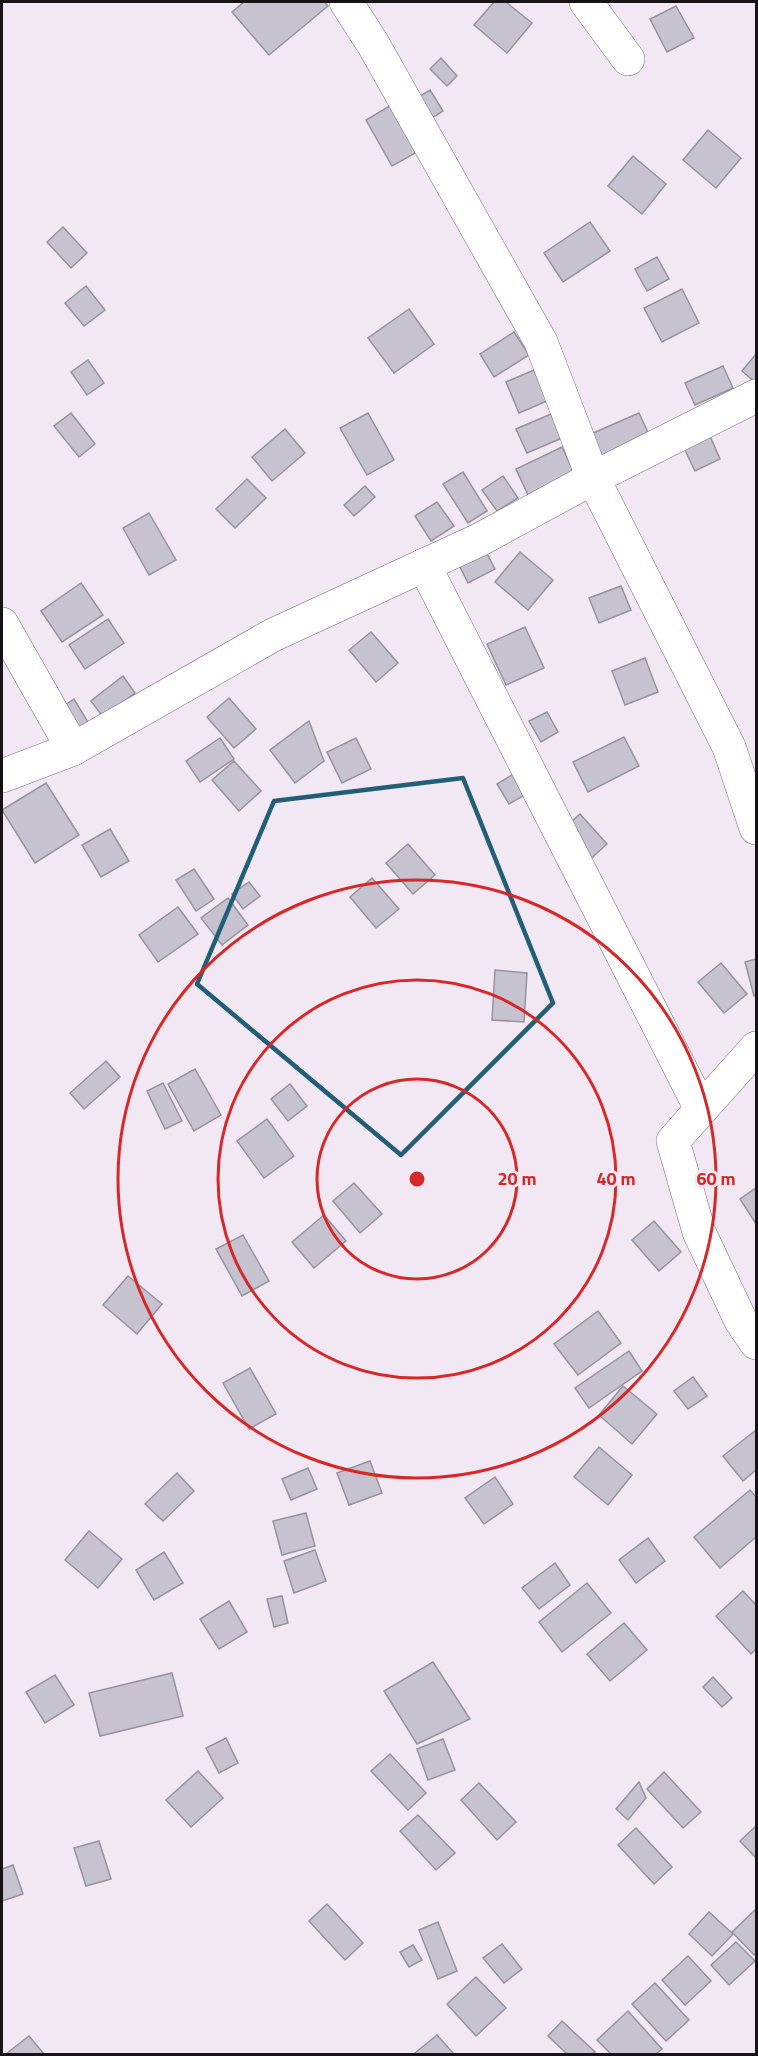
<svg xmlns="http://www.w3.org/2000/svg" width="758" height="2056" font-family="'Titillium Web',sans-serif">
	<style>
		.building { fill: #c7c2cf; stroke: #96929e; stroke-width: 1.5 }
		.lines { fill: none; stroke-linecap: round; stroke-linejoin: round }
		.street-casing { stroke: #776e78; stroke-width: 34 }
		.street { stroke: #fff; stroke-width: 33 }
		.marked { fill: none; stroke: #225f76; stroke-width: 4.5; stroke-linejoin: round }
		.ring { fill: none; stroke: #d62828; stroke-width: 3 }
		.centre { fill: #d62828; stroke: #f2e8f3; stroke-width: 3 }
		.ring-label { font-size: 18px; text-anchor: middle; font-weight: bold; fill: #d62828; stroke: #f2e8f3; stroke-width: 6; stroke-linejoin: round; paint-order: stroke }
	</style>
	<rect width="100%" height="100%" fill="#f2e8f3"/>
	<g class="building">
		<polygon points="244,2 324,2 328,6 269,55 232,12"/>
		<polygon points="494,2 506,2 532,23 507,53 474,25"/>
		<polygon points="676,6 694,38 667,52 650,19"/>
		<polygon points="441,58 457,76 447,86 430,69"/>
		<polygon points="430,90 443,111 426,122 412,101"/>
		<polygon points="393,104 419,151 392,166 366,120"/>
		<polygon points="708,130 741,158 716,188 683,160"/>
		<polygon points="633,156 666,184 642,214 608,186"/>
		<polygon points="590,222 610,251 563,282 544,253"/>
		<polygon points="63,227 87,253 71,268 47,242"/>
		<polygon points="657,257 669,279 647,291 635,269"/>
		<polygon points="86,286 105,310 84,326 65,303"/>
		<polygon points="682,289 699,323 662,342 644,308"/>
		<polygon points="409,309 434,344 394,373 368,338"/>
		<polygon points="514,332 529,355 494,377 480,354"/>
		<polygon points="756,354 756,383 742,371"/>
		<polygon points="88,360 104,383 87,395 71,372"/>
		<polygon points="723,366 733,388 695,405 685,383"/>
		<polygon points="534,370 547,401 519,413 506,382"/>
		<polygon points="71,413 95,444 79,457 54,426"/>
		<polygon points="368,413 394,460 367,475 340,428"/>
		<polygon points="639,413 652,441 604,462 591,434"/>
		<polygon points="551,414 562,438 527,453 516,429"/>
		<polygon points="285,429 305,453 272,481 252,457"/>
		<polygon points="710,436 720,459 695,471 684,448"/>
		<polygon points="562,447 574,473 528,495 516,469"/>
		<polygon points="463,472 487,511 468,523 443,484"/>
		<polygon points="503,476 518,498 497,511 482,490"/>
		<polygon points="247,479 266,498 235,528 216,509"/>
		<polygon points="365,486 375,497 354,516 344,505"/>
		<polygon points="437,502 454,526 431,541 415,516"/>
		<polygon points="149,513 176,560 149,575 123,528"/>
		<polygon points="483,546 495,569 468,583 456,559"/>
		<polygon points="520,552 553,580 528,610 495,582"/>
		<polygon points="81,583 103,615 62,642 41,611"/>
		<polygon points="621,586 631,610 599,623 589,598"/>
		<polygon points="108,619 124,643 85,669 69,645"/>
		<polygon points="525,627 544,668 506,685 487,644"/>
		<polygon points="371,632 398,663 376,682 349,650"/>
		<polygon points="645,658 658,692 625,705 612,671"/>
		<polygon points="123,676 135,693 103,717 91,701"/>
		<polygon points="229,698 256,729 234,748 207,717"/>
		<polygon points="74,699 89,724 73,734 58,710"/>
		<polygon points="547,712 558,732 541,742 529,721"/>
		<polygon points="309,721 324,761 295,783 270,750"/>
		<polygon points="624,737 639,766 588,792 573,762"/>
		<polygon points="220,738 234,759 200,782 186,761"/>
		<polygon points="356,738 371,769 342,783 327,752"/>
		<polygon points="234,761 261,791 239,811 212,780"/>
		<polygon points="532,763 544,784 509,804 497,784"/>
		<polygon points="46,783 79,835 35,863 2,810"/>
		<polygon points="580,814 607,844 585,864 558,833"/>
		<polygon points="110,829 129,861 101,877 82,845"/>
		<polygon points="408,844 435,875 413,894 386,863"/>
		<polygon points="194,869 214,899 196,911 176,880"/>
		<polygon points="372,878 399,909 376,928 350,897"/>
		<polygon points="249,882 260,896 243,909 232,894"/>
		<polygon points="228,898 248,925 222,945 201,918"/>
		<polygon points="178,907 198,934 158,962 139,935"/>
		<polygon points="756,959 756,995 754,996 745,962"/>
		<polygon points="721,963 747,994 724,1013 698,982"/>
		<polygon points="495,970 527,973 524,1022 492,1020"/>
		<polygon points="106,1061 120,1077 84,1109 70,1093"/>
		<polygon points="195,1069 221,1115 194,1131 168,1084"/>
		<polygon points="163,1083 182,1121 165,1129 147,1091"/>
		<polygon points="290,1084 307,1106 288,1121 271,1099"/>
		<polygon points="267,1119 294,1156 264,1178 237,1141"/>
		<polygon points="354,1183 382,1214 360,1233 333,1201"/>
		<polygon points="756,1188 756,1224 740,1199"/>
		<polygon points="324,1215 346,1241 314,1268 292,1242"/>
		<polygon points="654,1221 681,1252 659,1271 632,1240"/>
		<polygon points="243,1235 269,1281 242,1296 216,1249"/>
		<polygon points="128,1276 162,1304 137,1334 103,1305"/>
		<polygon points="598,1311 621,1343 578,1375 554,1344"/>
		<polygon points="629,1351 642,1371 589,1408 575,1388"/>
		<polygon points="250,1368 276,1414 249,1429 223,1383"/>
		<polygon points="693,1377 707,1396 688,1409 674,1391"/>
		<polygon points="623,1386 657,1414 632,1444 599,1415"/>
		<polygon points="756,1430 756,1470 743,1481 723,1456"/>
		<polygon points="599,1447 632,1475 608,1505 574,1477"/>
		<polygon points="370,1461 382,1493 349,1505 337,1473"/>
		<polygon points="308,1468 317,1489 291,1500 282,1479"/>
		<polygon points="177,1473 194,1491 163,1521 145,1504"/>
		<polygon points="495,1477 513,1504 484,1524 465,1498"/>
		<polygon points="750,1490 756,1497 756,1537 720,1568 694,1537"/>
		<polygon points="306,1513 315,1546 282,1555 273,1521"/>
		<polygon points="89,1531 122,1559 98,1588 65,1560"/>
		<polygon points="648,1538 665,1561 636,1583 619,1560"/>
		<polygon points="315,1550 326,1581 294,1593 284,1561"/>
		<polygon points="164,1552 183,1583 154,1600 136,1570"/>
		<polygon points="555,1563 570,1585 539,1609 522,1588"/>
		<polygon points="587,1583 611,1613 562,1652 539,1622"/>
		<polygon points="743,1591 756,1605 756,1649 751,1654 716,1616"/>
		<polygon points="282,1596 288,1623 274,1627 267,1599"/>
		<polygon points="229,1601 247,1632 219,1649 200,1619"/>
		<polygon points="624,1623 647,1650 610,1681 587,1654"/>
		<polygon points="433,1662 470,1719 417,1744 384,1691"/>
		<polygon points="172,1673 183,1716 100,1736 89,1693"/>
		<polygon points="55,1675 74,1705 45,1723 26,1692"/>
		<polygon points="713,1677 732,1698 722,1707 703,1687"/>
		<polygon points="226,1738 238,1763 219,1773 206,1748"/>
		<polygon points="443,1739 455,1770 428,1780 417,1749"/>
		<polygon points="390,1754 426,1793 408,1810 371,1771"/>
		<polygon points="198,1771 223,1798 191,1827 166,1800"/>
		<polygon points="664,1772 701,1812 683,1828 647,1789"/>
		<polygon points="639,1782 646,1798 628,1820 616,1809"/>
		<polygon points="479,1783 516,1822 497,1840 461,1800"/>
		<polygon points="418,1815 455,1853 436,1870 400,1831"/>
		<polygon points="756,1826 756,1858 740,1841"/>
		<polygon points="636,1828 672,1867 654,1884 618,1845"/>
		<polygon points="99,1841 111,1879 86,1886 74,1848"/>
		<polygon points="13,1865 23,1894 2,1901 2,1869"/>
		<polygon points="327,1904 363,1943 345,1960 309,1921"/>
		<polygon points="756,1909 756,1953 754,1955 732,1932"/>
		<polygon points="709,1912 733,1934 712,1956 689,1934"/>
		<polygon points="438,1922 457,1971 438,1979 419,1930"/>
		<polygon points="736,1942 755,1961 729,1985 711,1965"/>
		<polygon points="502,1944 522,1969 504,1983 483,1958"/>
		<polygon points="413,1945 422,1960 409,1967 400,1952"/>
		<polygon points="688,1956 711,1981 685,2005 662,1980"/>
		<polygon points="476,1977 506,2008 476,2036 447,2004"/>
		<polygon points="655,1983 689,2020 666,2041 632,2004"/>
		<polygon points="628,2011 662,2049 656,2054 611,2054 597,2040"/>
		<polygon points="562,2021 595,2052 592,2054 567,2054 548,2036"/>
		<polygon points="437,2035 454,2054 416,2054 415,2053"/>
		<polygon points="29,2036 44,2054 6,2054"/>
	</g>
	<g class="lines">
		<g class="street-casing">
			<g id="street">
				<polyline points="346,2 373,44 541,342 593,478 729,747 756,828"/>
				<polyline points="586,2 628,59"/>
				<polyline points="424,565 701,1109"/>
				<polyline points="2,624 73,749"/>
				<polyline points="2,776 73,749 273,635 479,540 593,478 756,396"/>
				<polyline points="756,1048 673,1141 699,1232 741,1321 756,1343"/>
			</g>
		</g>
		<use href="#street" class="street"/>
	</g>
	<path class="marked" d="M 463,778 L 553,1003 L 401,1155 L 197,984 L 274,801 Z"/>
	<g class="ring">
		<circle cx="417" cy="1179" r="100"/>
		<circle cx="417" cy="1179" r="199"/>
		<circle cx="417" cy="1179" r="299"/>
	</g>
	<circle cx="417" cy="1179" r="9" class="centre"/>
	<g class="ring-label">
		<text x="517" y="1185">20 m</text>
		<text x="616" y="1185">40 m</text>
		<text x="716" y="1185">60 m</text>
	</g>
	<rect width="758" height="2056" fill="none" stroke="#161216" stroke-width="6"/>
</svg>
